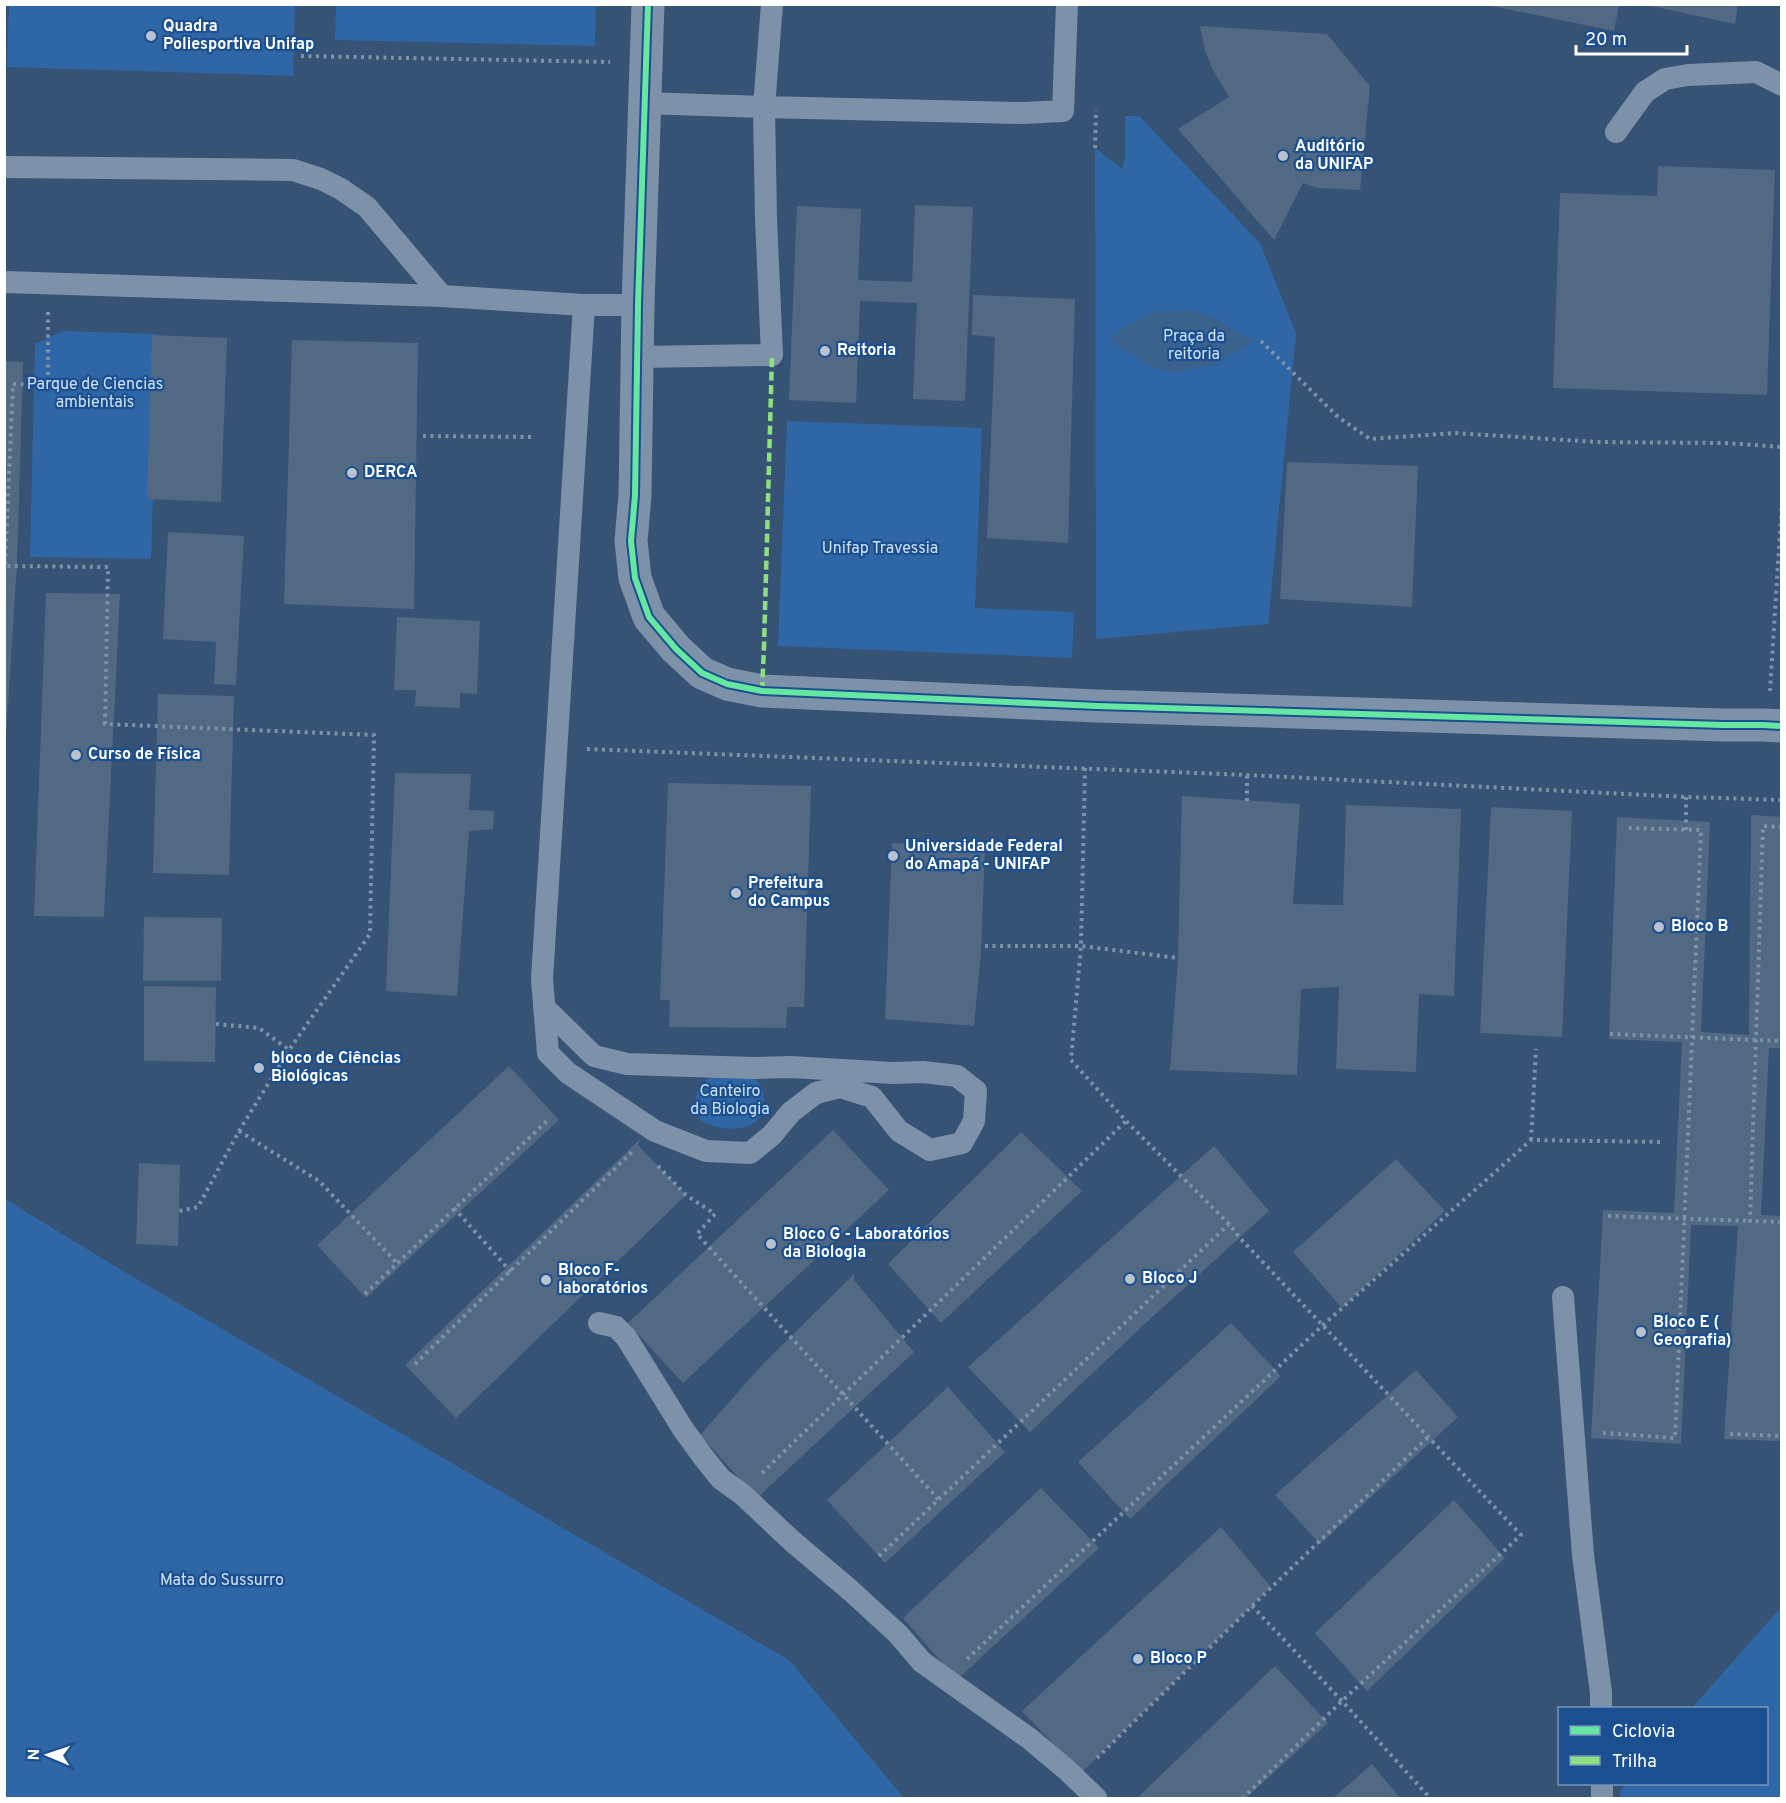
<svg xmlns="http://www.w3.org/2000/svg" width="1786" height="1803" font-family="Overpass,sans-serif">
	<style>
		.green { fill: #2f66a5 }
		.water { fill: #3b618d }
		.building { fill: #526984 }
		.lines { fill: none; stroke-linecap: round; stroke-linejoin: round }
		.path { stroke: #7d92a8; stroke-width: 4; stroke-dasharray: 3 4.5; stroke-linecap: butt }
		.service { stroke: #7d92a8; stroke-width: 22 }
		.minor { stroke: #7d92a8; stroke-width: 33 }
		.quiet { stroke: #8de07e; stroke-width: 4.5; stroke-dasharray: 9 4.5; stroke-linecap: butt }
		.cycleway-casing { stroke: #1b4f8f; stroke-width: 10 }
		.cycleway { stroke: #66e7a1; stroke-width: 6 }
		.poi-dot { fill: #b9c2ce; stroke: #1b4f8f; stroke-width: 2 }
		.labels { text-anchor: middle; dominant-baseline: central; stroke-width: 4.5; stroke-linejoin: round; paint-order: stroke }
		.poi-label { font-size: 16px; font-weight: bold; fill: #fff; stroke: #1b4f8f; text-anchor: start }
		.park-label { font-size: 16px; fill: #cfe3fa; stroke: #1b4f8f }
	</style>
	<rect width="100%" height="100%" fill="#365274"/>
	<g class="green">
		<polygon points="9,5 295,5 293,76 7,67"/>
		<polygon points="336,5 596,5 595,46 335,40"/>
		<polygon points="1125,116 1139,116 1260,243 1296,333 1268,624 1096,639 1095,148 1122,169 1125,159"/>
		<polygon points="63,331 158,334 151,559 30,557 35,344"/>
		<polygon points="787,421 982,428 975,608 1074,612 1072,658 778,646"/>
		<path d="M 711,1075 C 722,1075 744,1073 753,1078 C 767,1085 766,1108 758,1119 C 749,1131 725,1130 713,1126 C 709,1125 704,1122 700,1120 C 692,1098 695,1091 711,1075 Z"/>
		<polygon points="5,1199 123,1271 789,1660 904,1798 5,1798"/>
		<polygon points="1781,1607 1781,1798 1620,1798 1620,1791 1626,1784 1766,1784 1766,1708 1692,1708"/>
	</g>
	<polygon class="water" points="1184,310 1209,315 1253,341 1212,366 1171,372 1152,367 1110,341 1124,327 1152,313"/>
	<g class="building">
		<polygon points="1482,4 1619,4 1614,31"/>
		<polygon points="1642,4 1738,4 1735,24"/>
		<polygon points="1200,26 1327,34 1370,86 1360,190 1317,188 1303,183 1274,240 1178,129 1229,97 1213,70 1205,51"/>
		<polygon points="1658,166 1775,170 1767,395 1553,388 1560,193 1657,196"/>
		<polygon points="915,205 973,207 965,401 913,399 917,303 860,301 856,403 789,400 797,206 861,209 858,280 912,282"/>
		<polygon points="973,295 1075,299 1068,543 987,538 995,337 972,335"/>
		<polygon points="152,335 227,338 221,502 147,499"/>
		<polygon points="292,340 418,343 414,609 284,604"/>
		<polygon points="4,361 23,362 17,565 6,735 4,734"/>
		<polygon points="1287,462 1418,466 1412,607 1280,599"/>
		<polygon points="168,532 244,536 236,685 214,684 216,642 163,639"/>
		<polygon points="46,593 120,594 104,917 34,916"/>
		<polygon points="397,617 480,621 477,694 460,693 460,708 415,706 416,690 394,690"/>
		<polygon points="158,694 234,696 229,875 153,873"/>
		<polygon points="395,773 471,774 469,810 494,811 493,829 469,831 457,996 386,991"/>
		<polygon points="668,783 811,786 804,1007 787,1007 786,1028 669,1027 670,1000 660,1000"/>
		<polygon points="1182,796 1300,804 1293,904 1343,905 1346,805 1461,809 1454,996 1419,994 1416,1072 1336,1069 1339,987 1301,989 1297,1075 1170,1070 1178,958"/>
		<polygon points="1491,807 1572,811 1562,1037 1480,1033"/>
		<polygon points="1751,815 1782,817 1782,1048 1769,1048 1761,1215 1782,1216 1782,1441 1724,1439 1738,1226 1691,1225 1681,1444 1591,1438 1603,1210 1674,1213 1682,1042 1609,1039 1617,817 1710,822 1701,1032 1749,1035"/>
		<polygon points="892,843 985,848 981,951 974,1026 885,1019"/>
		<polygon points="144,917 222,918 221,981 143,981"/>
		<polygon points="144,986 216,987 215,1062 144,1061"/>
		<polygon points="509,1066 559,1120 366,1298 317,1245"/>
		<polygon points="833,1130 889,1190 683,1383 628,1323"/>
		<polygon points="1021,1132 1082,1191 941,1323 888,1264"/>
		<polygon points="640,1139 638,1145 686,1195 456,1418 405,1365"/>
		<polygon points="1214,1146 1269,1211 1148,1321 1030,1432 968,1367"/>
		<polygon points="1396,1159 1445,1211 1342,1308 1293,1252"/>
		<polygon points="139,1163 180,1165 178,1246 136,1244"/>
		<polygon points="854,1274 854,1280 914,1352 757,1498 700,1435 761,1366"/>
		<polygon points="1231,1323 1281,1376 1130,1519 1078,1462"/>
		<polygon points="1416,1370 1458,1417 1320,1544 1275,1495"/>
		<polygon points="948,1387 1005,1452 885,1563 827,1500"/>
		<polygon points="1041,1488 1099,1548 957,1680 903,1618"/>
		<polygon points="1454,1500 1505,1558 1367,1691 1315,1633"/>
		<polygon points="1221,1527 1271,1587 1081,1773 1022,1711"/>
		<polygon points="1275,1666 1328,1723 1246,1798 1137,1798"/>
		<polygon points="1372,1764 1400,1798 1333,1798"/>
	</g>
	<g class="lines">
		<g class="path">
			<polyline points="301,56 610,62"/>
			<polyline points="1095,148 1096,110"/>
			<polyline points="48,312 48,385 13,384 5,566 108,567 105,724 374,735 370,934 289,1050 239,1131 198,1207 179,1211"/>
			<polyline points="1261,341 1338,417 1370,439 1455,433 1597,442 1725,443 1782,447"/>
			<polyline points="423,436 533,437"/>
			<polyline points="1770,691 1782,500"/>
			<polyline points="587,749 1247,775 1686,797 1782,800"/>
			<polyline points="1085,768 1081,946 1071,1060 1126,1121 1229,1224 1240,1238 1521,1535 1342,1701 1243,1798"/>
			<polyline points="1686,797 1686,830"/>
			<polyline points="1247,801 1247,775"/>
			<polyline points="1782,827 1763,826 1750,1221 1782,1222"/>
			<polyline points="985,946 1081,946 1178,958"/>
			<polyline points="216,1024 259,1028 289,1050"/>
			<polyline points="1610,1034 1782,1041"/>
			<polyline points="239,1131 319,1181 397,1263"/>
			<polyline points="1531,1140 1536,1049"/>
			<polyline points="658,1166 686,1195 715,1214 697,1234 939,1500"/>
			<polyline points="454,1208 511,1272"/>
			<polyline points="1608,1216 1750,1221"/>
			<polyline points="365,1294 549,1119"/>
			<polyline points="415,1364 632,1152"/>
			<polyline points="1603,1433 1675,1438 1701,830 1625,828"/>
			<polyline points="1730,1434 1782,1436"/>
			<polyline points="762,1473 1126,1121"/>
			<polyline points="879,1556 1229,1224"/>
			<polyline points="1252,1606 1342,1701 1430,1798"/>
			<polyline points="967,1659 1322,1326 1531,1140 1663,1142"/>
			<polyline points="1097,1758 1252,1606 1428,1437"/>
		</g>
		<g class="service">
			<polyline points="772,4 764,107 1023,113 1063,111 1067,4"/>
			<polyline points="1616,132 1645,92 1665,79 1688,75 1756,72 1782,85"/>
			<polyline points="4,167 293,170 321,179 341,189 367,207 442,296"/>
			<polyline points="4,282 442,296 584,305"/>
			<polyline points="638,357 772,355 766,218 764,107 644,103"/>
			<polyline points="544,1007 594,1056 627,1064 753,1068 791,1067 893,1073 923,1072 957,1076 976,1091 974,1121 962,1143 930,1150 899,1131 872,1097 840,1087 816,1093 791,1112 772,1135 750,1153 706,1151 655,1131 568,1073 548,1053 542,979 584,305 638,305"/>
			<polyline points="1563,1297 1583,1555 1601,1693 1601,1708"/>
			<polyline points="599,1323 616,1327 626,1337 683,1429 704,1458 721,1479 742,1494 792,1541 850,1590 898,1634 922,1662 1030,1739 1067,1770 1096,1798"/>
			<polyline points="1602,1784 1602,1798"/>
		</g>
		<polyline class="minor" points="648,4 638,305 635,495 631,541 635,578 649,617 676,649 702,673 727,684 762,691 1097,706 1723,725 1763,725 1782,726"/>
		<polyline class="quiet" points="762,691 764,647 772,355"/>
		<g class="cycleway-casing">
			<polyline id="cycleway" points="648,4 638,305 635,495 631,541 635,578 649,617 676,649 702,673 727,684 762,691 1097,706 1723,725 1763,725 1782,726"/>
		</g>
		<use href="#cycleway" class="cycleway"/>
	</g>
	<g class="poi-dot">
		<circle cx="151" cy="36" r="6"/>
		<circle cx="1283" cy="156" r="6"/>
		<circle cx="825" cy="351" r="6"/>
		<circle cx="352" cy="473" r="6"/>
		<circle cx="76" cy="755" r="6"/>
		<circle cx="893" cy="856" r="6"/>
		<circle cx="736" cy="893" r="6"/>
		<circle cx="1659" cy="927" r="6"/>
		<circle cx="259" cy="1068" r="6"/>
		<circle cx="771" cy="1244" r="6"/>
		<circle cx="1130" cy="1279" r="6"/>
		<circle cx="546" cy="1280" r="6"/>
		<circle cx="1641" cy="1332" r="6"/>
		<circle cx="1138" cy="1659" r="6"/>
	</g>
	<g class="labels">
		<g class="poi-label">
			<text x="163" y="27">Quadra<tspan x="163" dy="18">Poliesportiva Unifap</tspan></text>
			<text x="1295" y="147">Auditório<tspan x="1295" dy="18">da UNIFAP</tspan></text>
			<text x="837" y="351">Reitoria</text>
			<text x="364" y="473">DERCA</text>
			<text x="88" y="755">Curso de Física</text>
			<text x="905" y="847">Universidade Federal<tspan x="905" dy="18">do Amapá - UNIFAP</tspan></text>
			<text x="748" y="884">Prefeitura<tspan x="748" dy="18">do Campus</tspan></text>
			<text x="1671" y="927">Bloco B</text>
			<text x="271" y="1059">bloco de Ciências<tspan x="271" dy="18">Biológicas</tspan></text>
			<text x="783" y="1235">Bloco G - Laboratórios<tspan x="783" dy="18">da Biologia</tspan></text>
			<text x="558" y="1271">Bloco F-<tspan x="558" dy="18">laboratórios</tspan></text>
			<text x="1142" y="1279">Bloco J</text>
			<text x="1653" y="1323">Bloco E (<tspan x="1653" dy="18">Geografia)</tspan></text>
			<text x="1150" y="1659">Bloco P</text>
		</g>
		<g class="park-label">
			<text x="1194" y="337">Praça da<tspan x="1194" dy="18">reitoria</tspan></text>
			<text x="95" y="385">Parque de Ciencias<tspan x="95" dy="18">ambientais</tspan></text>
			<text x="880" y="549">Unifap Travessia</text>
			<text x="730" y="1092">Canteiro<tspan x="730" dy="18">da Biologia</tspan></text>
			<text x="222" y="1581">Mata do Sussurro</text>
		</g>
	</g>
	<rect width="1786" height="1803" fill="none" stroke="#ffffff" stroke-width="12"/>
	<rect x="1558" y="1707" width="210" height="78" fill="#1b4f8f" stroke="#7695bc" stroke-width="1.5"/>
	<rect x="1570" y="1726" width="30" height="9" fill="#66e7a1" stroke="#7695bc" stroke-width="1.5"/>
	<text x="1612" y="1737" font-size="18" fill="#ffffff">Ciclovia</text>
	<rect x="1570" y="1756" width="30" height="9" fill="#8de07e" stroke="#7695bc" stroke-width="1.5"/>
	<text x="1612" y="1767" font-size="18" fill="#ffffff">Trilha</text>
	<g transform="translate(48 1755) rotate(272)" stroke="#1b4f8f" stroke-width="4.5" paint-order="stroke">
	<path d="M0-4.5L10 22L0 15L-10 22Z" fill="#ffffff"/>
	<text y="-9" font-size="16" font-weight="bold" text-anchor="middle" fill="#ffffff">N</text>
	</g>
	<path d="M1576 45v9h111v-9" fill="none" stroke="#ffffff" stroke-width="3"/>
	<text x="1585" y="45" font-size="18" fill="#ffffff" stroke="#1b4f8f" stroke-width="4.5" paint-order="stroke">20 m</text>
</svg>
